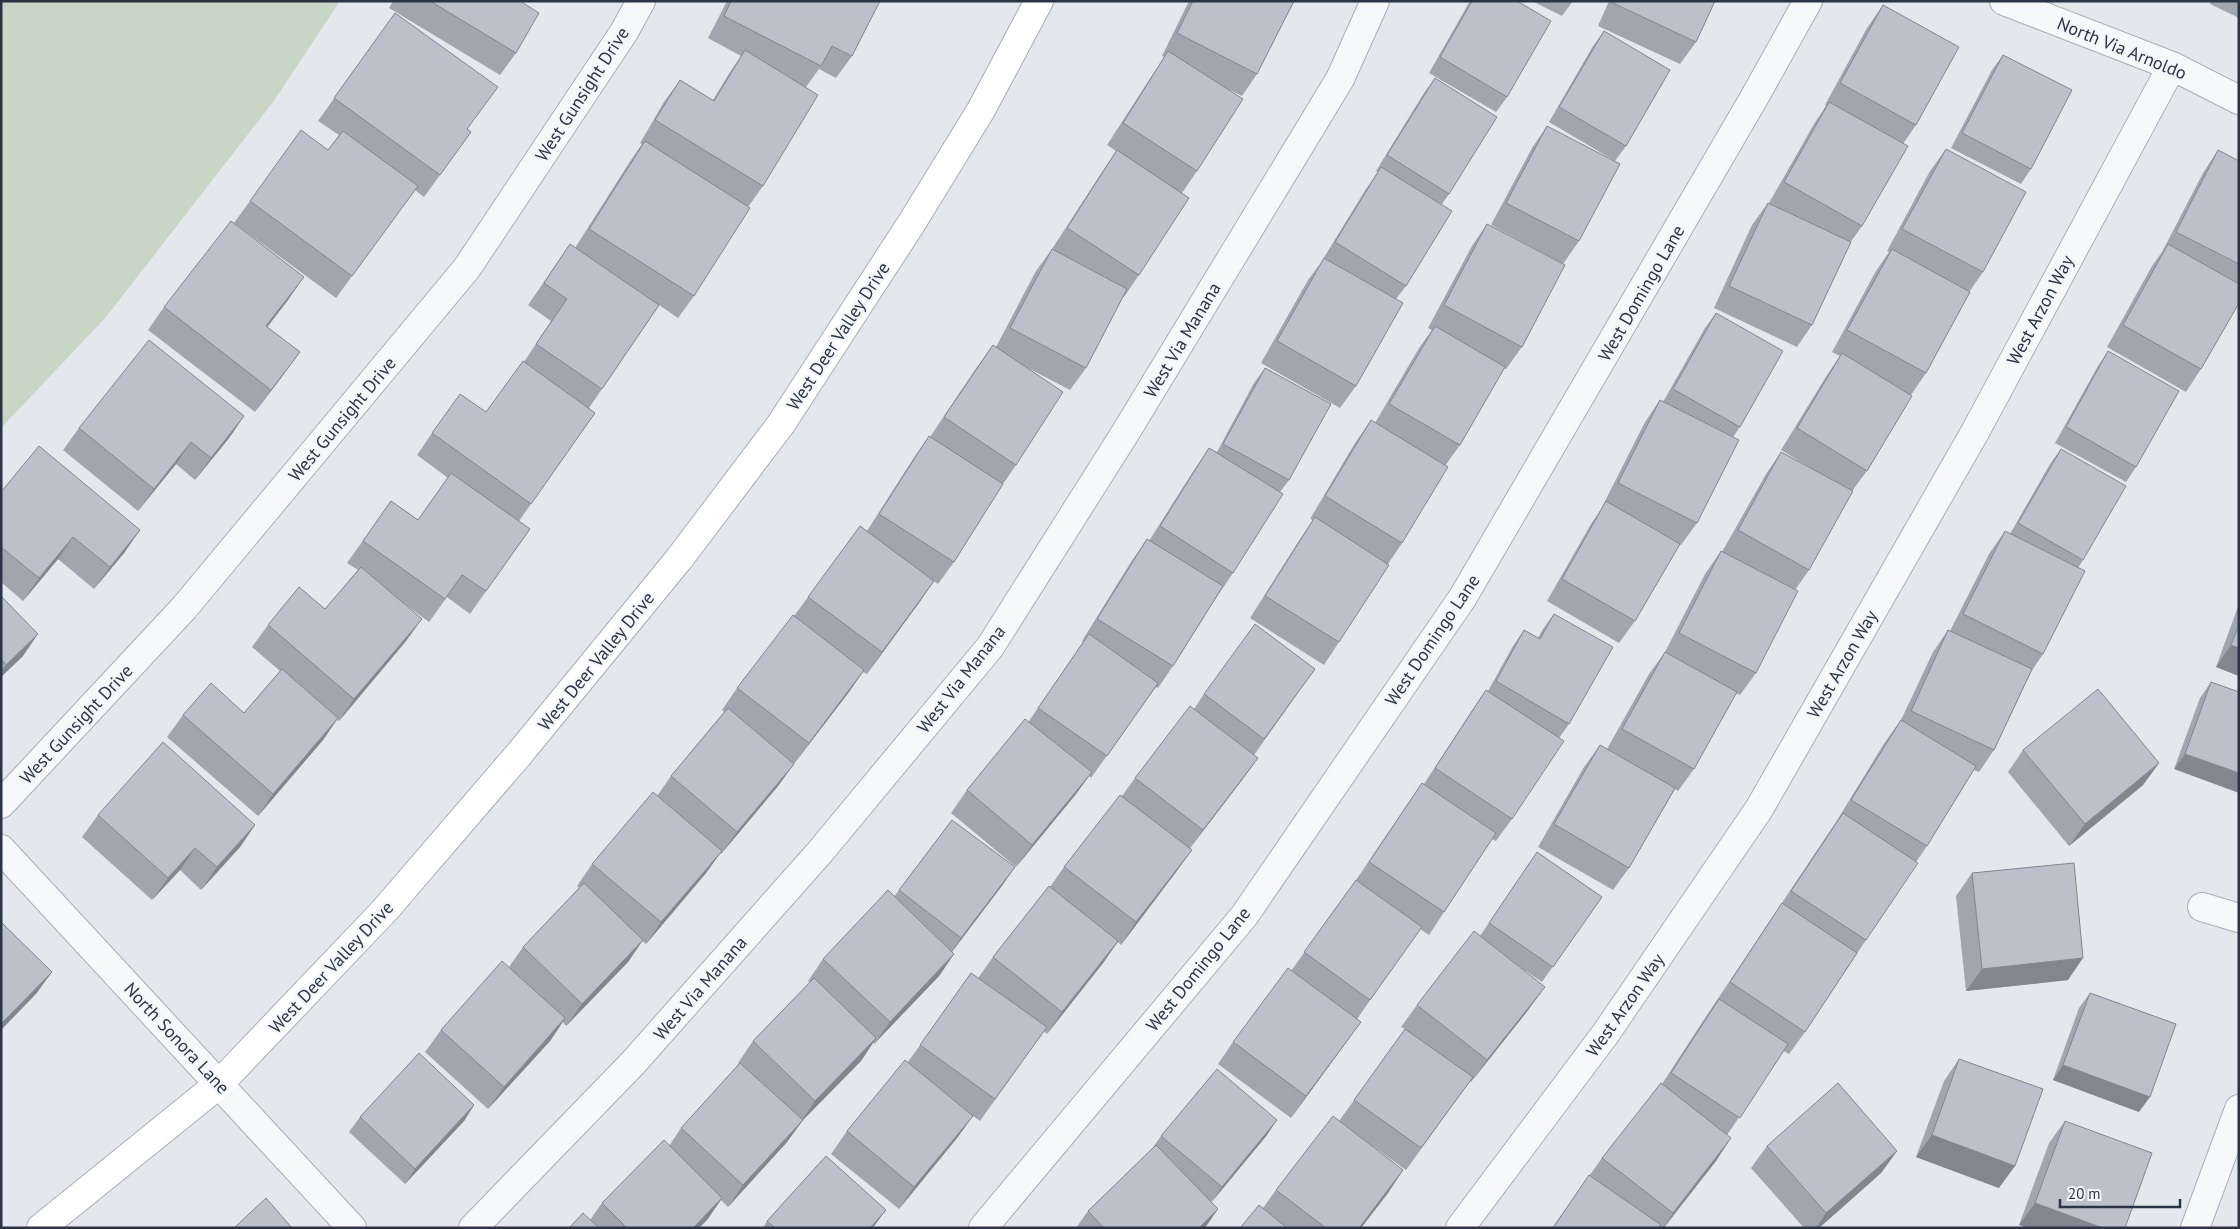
<svg xmlns="http://www.w3.org/2000/svg" width="2240" height="1229" font-family="'PT Sans',sans-serif">
	<style>
		.green { fill: #c9d6c5 }
		.lines { fill: none; stroke-linecap: round; stroke-linejoin: round }
		.street-casing { stroke: #a9aeb7; stroke-width: 30 }
		.secondary-casing { stroke: #a9aeb7; stroke-width: 30 }
		.street { stroke: #f7f8fa; stroke-width: 28 }
		.secondary { stroke: #fff; stroke-width: 28 }
		.wall { fill: #a1a5ae }
		.shaded-wall { fill: #83868d }
		.building { fill: #bbc0ca; stroke: #83868d }
		.labels { text-anchor: middle; dominant-baseline: central; stroke-width: 5; stroke-linejoin: round; paint-order: stroke }
		.street-label { font-size: 18px; fill: #2b3445; stroke: #f4f6f9 }
	</style>
	<rect width="100%" height="100%" fill="#e4e7ec"/>
	<polygon class="green" points="1,1 340,1 273,102 106,317 1,428"/>
	<g class="lines">
		<g class="street-casing">
			<g id="street">
				<polyline points="2004,1 2172,66 2239,100"/>
				<polyline points="1,804 184,608 467,268 624,32 641,1"/>
				<polyline points="1,849 352,1228"/>
				<polyline points="2202,907 2239,918"/>
				<polyline points="473,1228 633,1063 820,852 990,647 1124,435 1340,79 1375,1"/>
				<polyline points="983,1228 1244,916 1463,597 1754,98 1808,1"/>
				<polyline points="1460,1228 1606,1033 1759,809 1975,432 2172,66"/>
				<polyline points="2195,1228 2239,1109"/>
			</g>
		</g>
		<g class="secondary-casing">
			<polyline id="secondary" points="41,1228 219,1084 385,910 520,753 679,559 781,424 911,224 981,110 1039,1"/>
		</g>
		<use href="#street" class="street"/>
		<use href="#secondary" class="secondary"/>
	</g>
	<g class="wall">
		<polygon points="393,1 520,1 516,53 500,75 389,8"/>
		<polygon points="727,1 880,1 852,56 836,78 819,69 806,87 763,186 748,207 694,296 678,318 659,305 589,408 595,413 519,521 530,529 470,614 447,597 429,622 402,602 406,641 339,721 337,719 323,740 258,816 167,737 183,715 244,713 280,671 252,647 268,625 325,609 358,570 347,563 391,501 418,520 448,478 417,455 432,433 486,412 524,362 551,321 528,305 570,244 575,248 629,163 642,144 640,143 664,102 680,80 713,100 730,72 741,56 708,38"/>
		<polygon points="1189,1 1294,1 1257,74 1242,96 1224,87 1197,171 1182,193 1139,275 1124,297 1123,297 1086,368 1070,390 1024,366 1016,465 1003,484 954,562 938,584 934,581 867,674 863,672 849,692 793,765 778,786 721,854 720,853 706,873 646,944 642,941 628,962 566,1026 563,1022 550,1041 488,1109 425,1052 441,1030 509,967 523,947 579,888 577,886 592,864 657,796 671,776 724,712 722,710 737,688 794,616 808,597 867,531 913,459 929,436 930,437 977,367 993,345 996,347 1036,271 1052,249 1102,172 1116,151 1107,145 1153,74 1165,57 1162,56"/>
		<polygon points="1470,1 1517,1 1507,97 1496,112 1429,73"/>
		<polygon points="1532,1 1573,1 1562,16"/>
		<polygon points="1609,1 1715,1 1696,42 1680,64 1598,26"/>
		<polygon points="2212,1 2239,1 2239,18 2210,4"/>
		<polygon points="1883,5 1916,125 1903,144 1862,226 1850,243 1812,325 1797,347 1714,308 1752,225 1768,203 1769,203 1814,124 1826,106 1825,105 1867,28"/>
		<polygon points="395,13 467,129 471,132 424,197 415,190 336,298 234,223 250,201 328,150 339,135 318,121"/>
		<polygon points="1604,31 1626,146 1615,161 1549,122 1593,46"/>
		<polygon points="2003,55 2031,169 2021,184 1951,148 1992,70"/>
		<polygon points="1435,78 1449,194 1442,204 1406,286 1396,299 1356,386 1340,408 1261,363 1308,280 1320,264 1366,189 1378,172 1376,171 1424,93"/>
		<polygon points="1547,126 1579,241 1563,264 1491,225 1532,148"/>
		<polygon points="1946,149 1983,272 1969,292 1926,373 1911,395 1867,471 1852,491 1809,570 1795,590 1756,673 1740,695 1736,693 1694,769 1678,791 1675,789 1629,868 1613,890 1538,847 1584,767 1600,745 1607,749 1649,674 1665,652 1705,574 1721,551 1722,552 1766,474 1781,452 1811,468 1781,450 1827,375 1840,356 1832,352 1876,271 1889,252 1887,251 1930,171"/>
		<polygon points="2218,150 2239,161 2239,303 2201,369 2186,392 2107,347 2152,266 2162,252 2203,173"/>
		<polygon points="1487,224 1522,347 1506,369 1504,368 1460,445 1445,466 1402,543 1388,564 1339,642 1324,665 1250,618 1300,539 1313,520 1310,519 1355,443 1371,420 1375,423 1419,348 1432,330 1428,328 1472,246"/>
		<polygon points="288,300 267,327 284,374 255,412 148,330 164,307"/>
		<polygon points="1716,313 1740,427 1733,437 1697,523 1681,545 1680,544 1635,621 1619,643 1547,601 1591,524 1604,505 1603,505 1645,422 1660,400 1663,402 1705,328"/>
		<polygon points="2108,351 2136,467 2126,482 2055,443 2098,366"/>
		<polygon points="1265,368 1289,480 1280,492 1233,573 1218,595 1173,666 1158,688 1156,687 1091,778 1089,776 1076,794 1016,867 951,813 967,790 1029,721 1083,642 1082,641 1131,562 1147,539 1149,541 1194,470 1209,448 1217,452 1254,383"/>
		<polygon points="244,416 229,438 195,480 176,464 138,511 63,450 79,428"/>
		<polygon points="2061,449 2083,560 2078,568 2043,654 2031,672 1994,750 1979,772 1974,770 1927,846 1916,862 1866,940 1805,1032 1789,1054 1784,1051 1727,1135 1716,1161 1664,1228 1552,1228 1602,1158 1662,1084 1703,1021 1836,822 1885,742 1901,720 1933,652 1948,630 1950,631 1989,554 2005,531 2010,534 2050,464"/>
		<polygon points="1,492 140,530 124,553 94,589 58,559 23,601 1,582"/>
		<polygon points="1,596 23,656 1,677"/>
		<polygon points="2239,604 2239,676 2216,667"/>
		<polygon points="1554,614 1569,724 1559,738 1512,819 1496,841 1492,839 1429,935 1420,929 1357,1019 1361,1022 1291,1118 1218,1064 1233,1042 1291,971 1356,880 1422,783 1424,784 1471,712 1486,690 1488,691 1513,646 1524,630 1538,638 1543,629"/>
		<polygon points="1315,669 1254,755 1258,758 1242,780 1190,848 1192,850 1176,872 1121,945 1118,942 1103,963 1047,1034 1044,1031 980,1121 973,1116 957,1138 899,1209 831,1154 847,1131 908,1062 971,973 978,978 993,957 1050,887 1064,867 1122,796 1135,778 1194,709 1204,694"/>
		<polygon points="2211,682 2239,692 2174,769 2200,698"/>
		<polygon points="2023,750 2159,763 2143,785 2069,846 2008,772"/>
		<polygon points="98,815 255,825 240,847 201,890 180,870 152,900 82,837"/>
		<polygon points="1537,852 1602,897 1542,982 1514,963 1529,1009 1471,1082 1470,1081 1406,1170 1360,1137 1403,1170 1388,1193 1361,1228 1240,1228 1263,1208 1276,1190 1339,1121 1405,1029 1401,1027 1417,1005 1480,936"/>
		<polygon points="1972,873 2068,980 1966,991 1956,896"/>
		<polygon points="1004,883 952,952 954,954 939,976 874,1044 873,1043 861,1061 803,1120 787,1142 728,1207 721,1200 707,1220 699,1228 569,1228 590,1220 602,1203 669,1146 681,1128 739,1064 738,1063 753,1041 810,983 808,981 823,959 894,897 899,890"/>
		<polygon points="2090,993 2139,1112 2053,1080 2079,1008"/>
		<polygon points="1959,1059 1999,1188 1916,1157 1944,1081"/>
		<polygon points="474,1105 464,1121 405,1184 349,1132 360,1117"/>
		<polygon points="2065,1121 2125,1228 2019,1225 2049,1143"/>
		<polygon points="1267,1135 1211,1202 1199,1228 1076,1228 1088,1211 1151,1150 1161,1136"/>
		<polygon points="1767,1146 1897,1151 1881,1173 1819,1228 1804,1228 1751,1168"/>
		<polygon points="886,1210 872,1228 763,1228 767,1221"/>
	</g>
	<g class="shaded-wall">
		<polygon points="304,277 288,300 251,348 266,326"/>
		<polygon points="300,352 284,374 255,412 271,390"/>
		<polygon points="244,416 229,438 195,480 211,458"/>
		<polygon points="191,442 176,464 138,511 154,489"/>
		<polygon points="140,530 124,553 94,589 110,567"/>
		<polygon points="73,537 58,559 23,601 39,578"/>
		<polygon points="934,581 919,603 867,674 882,652"/>
		<polygon points="422,619 406,641 339,721 354,699"/>
		<polygon points="38,634 23,656 1,677 1,672 6,665"/>
		<polygon points="2231,645 2239,648 2239,676 2216,667"/>
		<polygon points="864,670 849,692 793,765 809,743"/>
		<polygon points="338,718 323,740 258,816 273,794"/>
		<polygon points="2185,754 2239,773 2239,793 2174,769"/>
		<polygon points="1258,758 1242,780 1187,852 1203,830"/>
		<polygon points="2159,763 2143,785 2069,846 2085,824"/>
		<polygon points="794,764 778,786 721,854 737,832"/>
		<polygon points="1092,772 1076,794 1016,867 1032,845"/>
		<polygon points="255,825 240,847 201,890 217,867"/>
		<polygon points="195,848 180,870 152,900 168,878"/>
		<polygon points="1192,850 1176,872 1121,945 1136,922"/>
		<polygon points="722,851 706,873 646,944 661,922"/>
		<polygon points="1015,867 1004,883 951,953 961,938"/>
		<polygon points="643,940 628,962 566,1026 582,1004"/>
		<polygon points="1118,941 1103,963 1047,1034 1062,1012"/>
		<polygon points="954,954 939,976 874,1044 890,1022"/>
		<polygon points="2083,958 2068,980 1966,991 1982,969"/>
		<polygon points="52,972 36,994 1,1030 1,1024"/>
		<polygon points="1545,987 1529,1009 1471,1082 1487,1060"/>
		<polygon points="565,1018 550,1041 488,1109 504,1087"/>
		<polygon points="1361,1022 1345,1044 1291,1118 1306,1096"/>
		<polygon points="876,1038 861,1061 803,1120 787,1142 728,1207 743,1185 800,1123 815,1101"/>
		<polygon points="2063,1065 2150,1097 2139,1112 2053,1080"/>
		<polygon points="474,1105 464,1121 405,1184 415,1169"/>
		<polygon points="973,1116 957,1138 899,1209 914,1187"/>
		<polygon points="1277,1120 1267,1135 1211,1203 1222,1187"/>
		<polygon points="1932,1135 2015,1166 1999,1188 1916,1157"/>
		<polygon points="1731,1138 1716,1161 1663,1228 1673,1213"/>
		<polygon points="1897,1151 1881,1173 1819,1228 1816,1228 1826,1213"/>
		<polygon points="1403,1170 1388,1193 1361,1228 1359,1228"/>
		<polygon points="722,1198 707,1220 699,1228 693,1228"/>
		<polygon points="2035,1203 2103,1228 2027,1228 2019,1225"/>
		<polygon points="1218,1209 1205,1228 1199,1228"/>
		<polygon points="886,1210 875,1225 872,1228 870,1228"/>
	</g>
	<g class="building">
		<polygon points="430,1 520,1 539,13 516,53"/>
		<polygon points="731,1 880,1 852,56 832,46 821,66 724,16"/>
		<polygon points="1193,1 1294,1 1257,74 1177,33"/>
		<polygon points="1472,1 1517,1 1551,21 1507,97 1440,57"/>
		<polygon points="1614,1 1715,1 1696,42 1613,3"/>
		<polygon points="1883,5 1959,47 1916,125 1840,83"/>
		<polygon points="395,13 498,87 467,129 471,132 440,175 334,98"/>
		<polygon points="1604,31 1670,70 1626,146 1559,107"/>
		<polygon points="745,50 818,95 763,186 655,120 680,80 714,101"/>
		<polygon points="1168,51 1243,99 1197,171 1123,123"/>
		<polygon points="2003,55 2072,90 2031,169 1962,133"/>
		<polygon points="1435,78 1497,117 1449,194 1387,155"/>
		<polygon points="1829,102 1908,146 1862,226 1784,182"/>
		<polygon points="1547,126 1620,164 1579,241 1506,203"/>
		<polygon points="301,130 328,150 343,131 418,186 352,276 250,201"/>
		<polygon points="645,141 750,208 694,296 589,229"/>
		<polygon points="1946,149 2026,192 1983,272 1902,229"/>
		<polygon points="1117,150 1189,198 1139,275 1067,228"/>
		<polygon points="2218,150 2239,161 2239,264 2176,232"/>
		<polygon points="1381,167 1452,211 1406,286 1335,242"/>
		<polygon points="1768,203 1851,242 1812,325 1729,286"/>
		<polygon points="231,221 304,277 266,326 300,352 271,390 164,307"/>
		<polygon points="1487,224 1565,265 1522,347 1444,305"/>
		<polygon points="570,244 659,305 602,389 536,344 567,299 544,283"/>
		<polygon points="2168,244 2239,284 2239,303 2201,369 2123,325"/>
		<polygon points="1052,249 1127,289 1086,368 1010,328"/>
		<polygon points="1892,249 1970,292 1926,373 1847,330"/>
		<polygon points="1324,258 1403,303 1356,386 1277,341"/>
		<polygon points="1716,313 1783,351 1740,427 1673,389"/>
		<polygon points="1435,326 1505,367 1460,445 1389,404"/>
		<polygon points="149,340 244,416 211,458 191,442 154,489 79,428"/>
		<polygon points="993,345 1063,392 1016,465 944,417"/>
		<polygon points="2108,351 2179,391 2136,467 2066,427"/>
		<polygon points="1842,353 1912,396 1867,471 1797,428"/>
		<polygon points="523,361 595,413 531,504 432,433 460,394 486,412"/>
		<polygon points="1265,368 1331,404 1289,480 1223,444"/>
		<polygon points="1660,400 1739,440 1697,523 1618,483"/>
		<polygon points="1371,420 1448,467 1402,543 1325,496"/>
		<polygon points="929,436 1003,484 954,562 879,514"/>
		<polygon points="39,446 140,530 110,567 73,537 39,578 1,547 1,492"/>
		<polygon points="1209,448 1283,494 1233,573 1160,526"/>
		<polygon points="2061,449 2126,486 2083,560 2018,523"/>
		<polygon points="1781,452 1853,491 1809,570 1738,530"/>
		<polygon points="451,473 530,529 486,591 462,575 445,599 363,541 391,501 418,520"/>
		<polygon points="1606,501 1680,544 1635,621 1562,579"/>
		<polygon points="1315,517 1389,565 1339,642 1265,596"/>
		<polygon points="860,526 934,581 882,652 808,597"/>
		<polygon points="2005,531 2085,571 2043,654 1963,614"/>
		<polygon points="1147,539 1223,586 1173,666 1097,619"/>
		<polygon points="1721,551 1798,591 1756,673 1679,633"/>
		<polygon points="361,567 422,619 354,699 268,625 299,587 325,609"/>
		<polygon points="1,596 38,634 6,665 1,659"/>
		<polygon points="1554,614 1613,647 1569,724 1496,681 1524,630 1540,639"/>
		<polygon points="793,615 864,670 809,743 737,688"/>
		<polygon points="1255,624 1315,669 1264,739 1204,694"/>
		<polygon points="2239,625 2239,648 2231,645"/>
		<polygon points="1948,630 2032,669 1994,750 1911,711"/>
		<polygon points="1089,634 1158,683 1107,756 1038,708"/>
		<polygon points="1665,652 1737,692 1694,769 1622,729"/>
		<polygon points="282,669 338,718 273,794 183,715 211,683 244,713"/>
		<polygon points="2211,682 2239,692 2239,773 2185,754"/>
		<polygon points="2098,689 2159,763 2085,824 2023,750"/>
		<polygon points="1486,690 1564,741 1512,819 1435,768"/>
		<polygon points="1190,706 1258,758 1203,830 1135,778"/>
		<polygon points="728,708 794,764 737,832 671,776"/>
		<polygon points="1025,719 1092,772 1032,845 967,790"/>
		<polygon points="1901,720 1976,766 1927,846 1851,800"/>
		<polygon points="163,742 255,825 217,867 195,848 168,878 98,815"/>
		<polygon points="1600,745 1675,788 1629,868 1554,824"/>
		<polygon points="1422,783 1496,833 1444,912 1369,862"/>
		<polygon points="653,792 722,851 661,922 592,864"/>
		<polygon points="1120,795 1192,850 1136,922 1064,867"/>
		<polygon points="1843,813 1918,863 1866,940 1791,891"/>
		<polygon points="952,820 1015,867 961,938 899,890"/>
		<polygon points="1537,852 1602,897 1553,967 1489,923"/>
		<polygon points="2074,863 2083,958 1982,969 1972,873"/>
		<polygon points="1356,880 1422,927 1370,1000 1304,952"/>
		<polygon points="584,883 643,940 582,1004 523,947"/>
		<polygon points="1049,886 1118,941 1062,1012 993,957"/>
		<polygon points="888,890 954,954 890,1022 823,959"/>
		<polygon points="1782,903 1857,953 1805,1032 1730,982"/>
		<polygon points="1,922 52,972 1,1024"/>
		<polygon points="1474,931 1545,987 1487,1060 1417,1005"/>
		<polygon points="502,961 565,1018 504,1087 441,1030"/>
		<polygon points="1288,968 1361,1022 1306,1096 1233,1042"/>
		<polygon points="971,973 1047,1027 995,1099 920,1045"/>
		<polygon points="814,978 876,1038 815,1101 753,1041"/>
		<polygon points="2090,993 2176,1024 2150,1097 2063,1065"/>
		<polygon points="1719,999 1788,1044 1740,1118 1671,1073"/>
		<polygon points="1405,1029 1473,1077 1421,1148 1354,1100"/>
		<polygon points="419,1053 474,1105 415,1169 360,1117"/>
		<polygon points="1959,1059 2043,1089 2015,1166 1932,1135"/>
		<polygon points="905,1060 973,1116 914,1187 847,1131"/>
		<polygon points="740,1063 803,1120 743,1185 681,1128"/>
		<polygon points="1217,1069 1277,1120 1222,1187 1161,1136"/>
		<polygon points="1661,1083 1731,1138 1673,1213 1602,1158"/>
		<polygon points="1838,1083 1897,1151 1826,1213 1767,1146"/>
		<polygon points="1333,1116 1403,1170 1359,1228 1326,1228 1276,1190"/>
		<polygon points="2065,1121 2152,1153 2125,1228 2103,1228 2035,1203"/>
		<polygon points="664,1140 722,1198 693,1228 627,1228 602,1203"/>
		<polygon points="1156,1145 1218,1209 1199,1228 1104,1228 1088,1211"/>
		<polygon points="826,1156 886,1210 870,1228 775,1228 767,1221"/>
		<polygon points="1589,1175 1661,1225 1658,1228 1553,1228"/>
		<polygon points="266,1198 292,1228 234,1228"/>
		<polygon points="1259,1205 1287,1228 1240,1228"/>
		<polygon points="583,1213 599,1228 569,1228"/>
	</g>
	<g class="labels">
		<g class="street-label">
			<text transform="translate(2122 48) rotate(22)">North Via Arnoldo</text>
			<text transform="translate(582 94) rotate(-57)">West Gunsight Drive</text>
			<text transform="translate(1641 293) rotate(-60)">West Domingo Lane</text>
			<text transform="translate(2040 310) rotate(-62)">West Arzon Way</text>
			<text transform="translate(838 336) rotate(-57)">West Deer Valley Drive</text>
			<text transform="translate(1182 340) rotate(-59)">West Via Manana</text>
			<text transform="translate(342 419) rotate(-50)">West Gunsight Drive</text>
			<text transform="translate(1432 640) rotate(-56)">West Domingo Lane</text>
			<text transform="translate(596 661) rotate(-51)">West Deer Valley Drive</text>
			<text transform="translate(1842 664) rotate(-60)">West Arzon Way</text>
			<text transform="translate(961 679) rotate(-52)">West Via Manana</text>
			<text transform="translate(76 724) rotate(-47)">West Gunsight Drive</text>
			<text transform="translate(331 967) rotate(-47)">West Deer Valley Drive</text>
			<text transform="translate(1198 969) rotate(-51)">West Domingo Lane</text>
			<text transform="translate(700 988) rotate(-49)">West Via Manana</text>
			<text transform="translate(1625 1005) rotate(-55)">West Arzon Way</text>
			<text transform="translate(177 1038) rotate(47)">North Sonora Lane</text>
		</g>
	</g>
	<rect width="2240" height="1229" fill="none" stroke="#2b3445" stroke-width="5"/>
	<path d="M2060 1199v8h120v-8" fill="none" stroke="#2b3445" stroke-width="2.5"/>
	<text x="2068" y="1199" font-size="15" fill="#2b3445" stroke="#f4f6f9" stroke-width="4" paint-order="stroke">20 m</text>
</svg>
